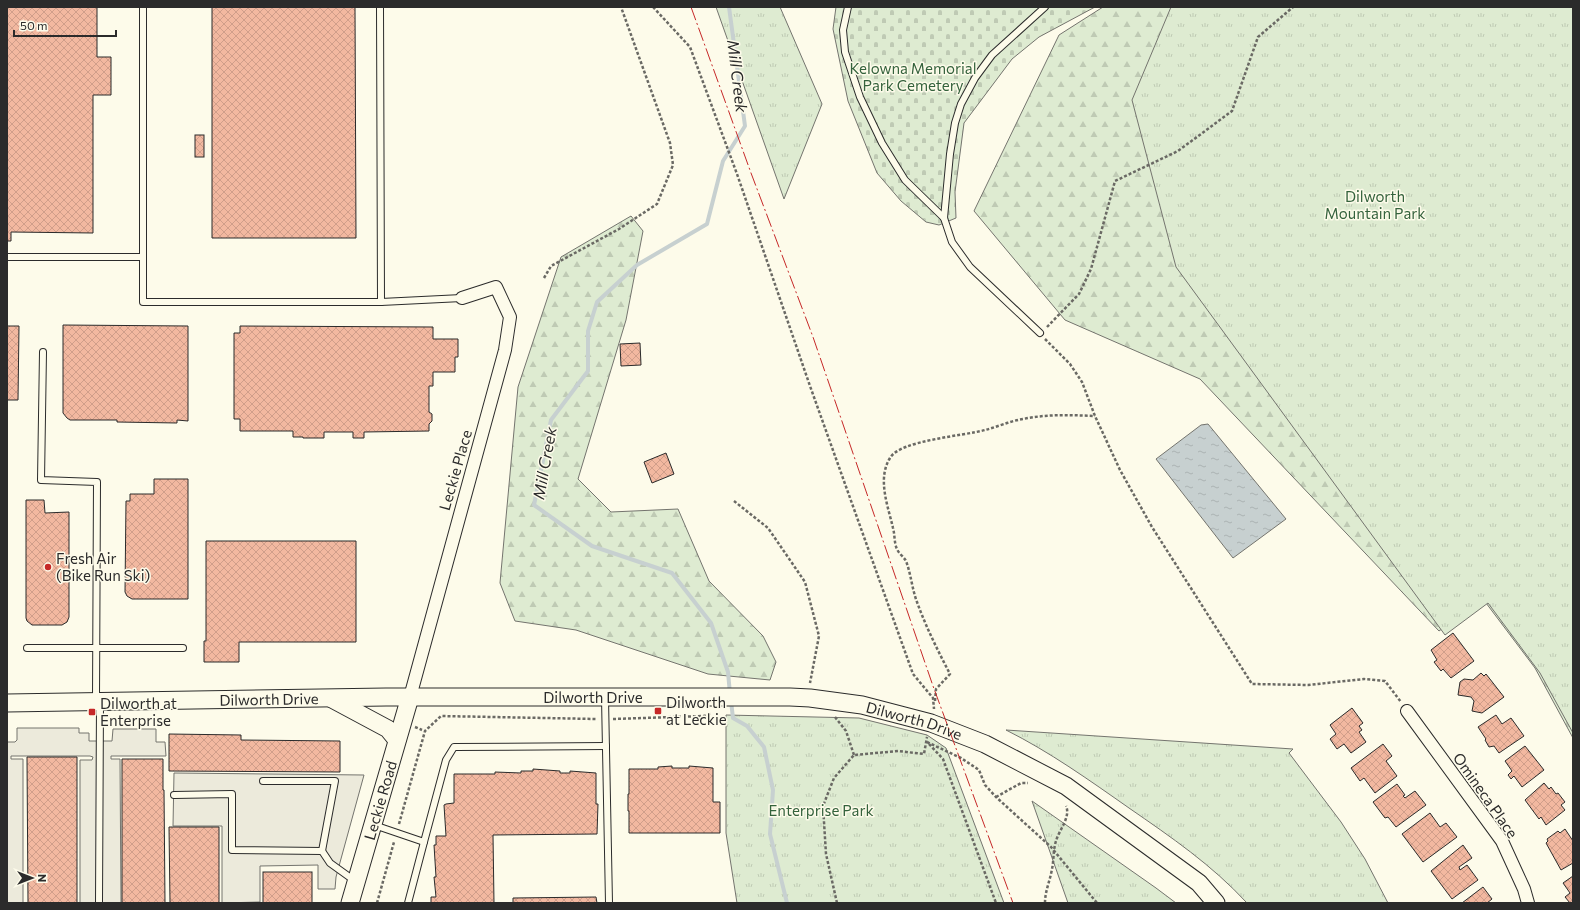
<svg xmlns="http://www.w3.org/2000/svg" width="1580" height="910" font-family="Commissioner,sans-serif">
	<style>
		.forest { fill: url(#forest-firs); stroke: #74746e }
		.cemetery { fill: url(#cemetery-stones); stroke: #74746e }
		.park { fill: url(#park-tufts); stroke: #74746e }
		.parking { fill: #eceadb; stroke: #74746e }
		.water { fill: url(#water-ripples); stroke: #74746e }
		.lines { fill: none; stroke-linecap: round; stroke-linejoin: round }
		.stream { stroke: #c7d0d0; stroke-width: 4 }
		.building { fill: url(#building-cross-hatch); stroke: #2b2b2b }
		.lane-casing { stroke: #2b2b2b; stroke-width: 8 }
		.street-casing { stroke: #2b2b2b; stroke-width: 14 }
		.secondary-casing { stroke: #2b2b2b; stroke-width: 19 }
		.path { stroke: #6a6964; stroke-width: 2.5; stroke-dasharray: 3 2; stroke-linecap: butt }
		.lane { stroke: #fdfbea; stroke-width: 6 }
		.street { stroke: #fdfbea; stroke-width: 12 }
		.secondary { stroke: #fdfbea; stroke-width: 17 }
		.power { stroke: #c62828; stroke-width: 1; stroke-dasharray: 14 3 2 3; stroke-linecap: butt }
		.poi-dot { fill: #c62828; stroke: #fdfbea; stroke-width: 1.5 }
		.labels { text-anchor: middle; dominant-baseline: central; stroke-width: 3; stroke-linejoin: round; paint-order: stroke }
		.park-label { font-size: 15px; fill: #34623c; stroke: #fdfbea }
		.street-label { font-size: 15px; fill: #2b2b2b; stroke: #fdfbea }
		.poi-label { font-size: 15px; fill: #2b2b2b; stroke: #fdfbea; text-anchor: start }
		.water-label { font-size: 16px; font-style: italic; fill: #2b2b2b; stroke: #fdfbea }
	</style>
	<defs>
		<pattern id="forest-firs" width="22" height="20" patternUnits="userSpaceOnUse"><rect width="22" height="20" fill="#deebd1"/><path d="M5 1l3.5 6h-7zM16 11l3.5 6h-7z" fill="#bfcab4"/></pattern>
		<pattern id="cemetery-stones" width="16" height="16" patternUnits="userSpaceOnUse"><rect width="16" height="16" fill="#deebd1"/><path d="M2 7V4a2 2 0 0 1 4 0v3zM10 15v-3a2 2 0 0 1 4 0v3z" fill="#bfcab4"/></pattern>
		<pattern id="park-tufts" width="24" height="20" patternUnits="userSpaceOnUse"><rect width="24" height="20" fill="#deebd1"/><path d="M3 7l-1-3M5 7V3M7 7l1-3M15 17l-1-3M17 17v-4M19 17l1-3" fill="none" stroke="#bfcab4"/></pattern>
		<pattern id="water-ripples" width="26" height="14" patternUnits="userSpaceOnUse"><rect width="26" height="14" fill="#c7d0d0"/><path d="M2 4q2-2 4 0t4 0M15 11q2-2 4 0t4 0" fill="none" stroke="#abb3b3"/></pattern>
		<pattern id="building-cross-hatch" width="8" height="8" patternUnits="userSpaceOnUse"><rect width="8" height="8" fill="#f2b8a0"/><path d="M0 0l8 8M0 8l8-8" fill="none" stroke="#d09e8a"/></pattern>
	</defs>
	<rect width="100%" height="100%" fill="#fdfbea"/>
	<g class="forest">
		<polygon points="1103,7 1573,7 1573,738 1535,668 1483,599 1439,631 1200,379 1065,320 974,211 1059,35"/>
		<polygon points="631,216 643,231 626,320 578,479 611,512 678,509 709,581 763,636 776,662 770,680 708,674 576,630 515,621 500,583 518,387 561,257"/>
	</g>
	<polygon class="cemetery" points="836,7 1095,7 1039,37 1012,59 964,123 955,192 956,218 939,225 926,222 901,201 877,173 848,101 833,29"/>
	<g class="park">
		<polygon points="716,7 780,7 822,104 784,199"/>
		<polygon points="1171,7 1573,7 1573,733 1540,673 1488,603 1445,635 1176,267 1132,100"/>
		<polygon points="726,715 859,718 927,735 946,748 1004,903 737,903 726,833"/>
		<path d="M 1006,730 L 1293,749 L 1289,753 L 1341,822 L 1365,859 L 1388,903 L 1247,903 C 1212,865 1171,837 1129,808 C 1089,780 1050,752 1006,730 Z"/>
		<polygon points="1032,801 1156,888 1176,903 1068,903"/>
	</g>
	<g class="parking">
		<polygon points="17,728 79,728 79,733 89,733 89,741 112,741 113,729 156,729 156,742 165,742 166,756 111,756 111,759 120,759 121,903 80,903 80,760 92,760 93,757 90,756 11,756 11,759 23,759 23,903 7,903 7,742 15,742 17,740"/>
		<polygon points="174,773 364,775 336,877 335,889 318,889 318,865 260,866 260,902 222,903 222,826 173,826"/>
	</g>
	<polygon class="water" points="1208,424 1286,519 1233,558 1156,459 1201,425"/>
	<g class="lines">
		<g class="stream">
			<polyline points="729,7 745,126 723,161 707,224 637,265 597,302 588,331 588,371 551,420 534,505 592,546 672,573 711,623 728,672 730,694"/>
			<polyline points="731,701 733,718 747,726 764,747 773,790 770,834 787,903"/>
		</g>
	</g>
	<g class="building">
		<polygon points="7,7 97,7 97,57 111,57 111,95 93,95 93,233 11,232 11,241 7,241"/>
		<polygon points="212,7 355,7 356,238 212,238"/>
		<rect x="195" y="135" width="9" height="22"/>
		<polygon points="63,325 188,326 188,421 177,420 177,423 117,422 117,420 70,420 67,418 63,413"/>
		<polygon points="7,326 19,326 18,400 7,400"/>
		<polygon points="240,326 433,327 433,339 458,339 458,357 455,357 455,372 433,372 433,386 429,386 429,412 432,414 432,421 429,424 429,431 364,432 364,438 353,438 353,432 324,432 324,438 303,438 303,437 293,437 293,431 240,431 240,419 234,419 234,333 240,333"/>
		<polygon points="640,343 641,365 621,366 620,344"/>
		<polygon points="666,453 674,474 652,483 644,462"/>
		<polygon points="154,479 188,479 188,599 132,599 127,596 125,592 126,501 130,501 130,494 154,494"/>
		<polygon points="26,500 44,500 45,513 69,512 69,617 67,622 62,625 32,625 27,621 26,618"/>
		<polygon points="206,541 356,541 356,642 239,642 239,662 204,662 204,641 206,641"/>
		<polygon points="1453,633 1474,661 1451,678 1443,669 1441,671 1434,662 1437,660 1431,650"/>
		<polygon points="1481,673 1484,676 1486,674 1504,697 1482,713 1472,711 1474,701 1471,697 1458,695 1460,682 1464,679 1473,680"/>
		<polygon points="1352,708 1363,723 1359,726 1362,730 1359,732 1366,742 1351,753 1344,744 1337,749 1330,739 1336,734 1330,725"/>
		<polygon points="1496,715 1502,724 1511,718 1524,736 1499,753 1494,746 1489,747 1485,740 1486,739 1478,727"/>
		<polygon points="169,734 241,735 241,740 340,741 340,772 169,771"/>
		<polygon points="1383,744 1392,756 1386,761 1397,776 1375,793 1364,778 1360,781 1351,768"/>
		<polygon points="1525,746 1544,770 1522,787 1514,776 1511,779 1508,775 1512,771 1505,761"/>
		<polygon points="27,757 77,757 77,903 28,903"/>
		<polygon points="122,759 163,759 163,790 164,790 165,903 122,903"/>
		<polygon points="672,766 672,768 689,768 689,766 713,768 713,802 720,802 720,833 629,833 629,811 628,811 628,794 629,794 629,769 658,769 658,767"/>
		<polygon points="533,769 560,771 560,773 570,773 570,771 596,773 596,804 598,804 597,834 493,835 494,903 431,903 431,897 436,897 434,877 436,877 434,845 436,845 436,836 446,836 444,805 446,804 454,803 454,774 495,774 495,772 521,773 521,771 533,771"/>
		<polygon points="1544,783 1549,789 1551,787 1556,794 1558,793 1565,802 1561,805 1565,810 1546,825 1541,817 1539,819 1525,800"/>
		<polygon points="1397,784 1405,795 1403,796 1405,798 1415,791 1426,805 1396,827 1388,817 1385,818 1373,802"/>
		<polygon points="1430,813 1440,827 1446,823 1457,837 1423,862 1402,834"/>
		<polygon points="169,827 219,827 219,903 170,903"/>
		<polygon points="1565,829 1573,841 1573,863 1561,870 1546,843 1548,841 1547,839 1558,831 1560,833"/>
		<polygon points="1463,845 1472,858 1459,867 1460,870 1467,865 1478,880 1452,899 1431,871"/>
		<rect x="263" y="872" width="49" height="31"/>
		<polygon points="1573,876 1573,903 1570,903 1565,897 1570,893 1563,883"/>
		<polygon points="1483,887 1492,899 1487,903 1462,903"/>
		<polygon points="596,897 597,903 513,903 513,898"/>
	</g>
	<g class="lines">
		<g class="lane-casing">
			<g id="lane">
				<polyline points="380,7 381,302"/>
				<polyline points="848,7 843,30 845,52 860,97 882,143 905,180 944,218"/>
				<polyline points="7,257 143,257 143,302 381,302 462,298"/>
				<polyline points="143,257 143,7"/>
				<polyline points="1040,333 970,267 952,242 944,218 950,154 955,123 961,104 975,78 992,55 1045,7"/>
				<polyline points="43,352 41,480 97,482 96,700"/>
				<polyline points="27,648 183,648"/>
				<polyline points="605,698 609,903"/>
				<polyline points="263,781 335,781 322,851"/>
				<polyline points="174,795 232,794 232,850 322,851 330,863 355,881"/>
				<polyline points="374,825 424,842 446,760 454,747 606,746"/>
				<polyline points="99,903 100,703"/>
				<polyline points="408,903 424,842"/>
			</g>
		</g>
		<g class="street-casing">
			<g id="street">
				<polyline points="410,697 505,350 510,317 496,287 462,298"/>
				<polyline points="1407,711 1502,841 1524,889 1528,903"/>
			</g>
		</g>
		<g class="secondary-casing">
			<g id="secondary">
				<polyline points="332,699 388,729 397,740"/>
				<path id="s1" d="M 7,703 L 386,697 L 790,697 L 810,698 L 862,705 L 931,723 L 985,744 L 1066,786 L 1199,883 L 1216,903"/>
				<path id="s2" d="M 350,903 L 410,697"/>
			</g>
		</g>
		<g class="path">
			<polyline points="653,7 690,47 737,174 810,386 913,674 933,698 934,709"/>
			<polyline points="544,278 551,266 619,229 657,204 673,165 670,143 621,7"/>
			<polyline points="1047,327 1079,294 1091,269 1115,181 1178,151 1232,111 1258,37 1293,7"/>
			<polyline points="1045,339 1070,364 1082,382 1095,416 1120,470 1152,527 1252,684 1308,685 1364,679 1385,681 1401,702"/>
			<polyline points="734,501 768,528 805,582 819,636 810,683"/>
			<path d="M 935,701 L 936,689 L 950,674 C 938,651 926,627 917,602 C 912,589 911,574 906,561 C 904,557 899,554 897,549 C 894,543 895,535 893,528 C 888,506 877,479 890,458 C 900,440 964,436 985,430 C 997,427 1010,421 1023,419 C 1047,414 1071,415 1095,416"/>
			<polyline points="835,717 846,731 854,755"/>
			<polyline points="613,719 704,716 712,713"/>
			<polyline points="415,727 422,730"/>
			<polyline points="927,742 961,758 979,770 985,785 996,797 1051,847 1097,903"/>
			<polyline points="929,744 943,759 996,903"/>
			<polyline points="996,797 1021,783 1028,783"/>
			<polyline points="399,824 425,731 441,716 596,719"/>
			<polyline points="377,903 394,842"/>
			<polyline points="837,903 826,854 823,806 834,778 854,755 898,751 924,754 927,737"/>
			<path d="M 1045,903 C 1045,891 1050,881 1052,869 C 1054,860 1053,850 1056,841 C 1059,830 1071,817 1066,806"/>
		</g>
		<use href="#lane" class="lane"/>
		<use href="#street" class="street"/>
		<use href="#secondary" class="secondary"/>
		<polyline class="power" points="691,7 751,173 813,337 933,686 1013,903"/>
	</g>
	<g class="poi-dot">
		<circle cx="48" cy="567" r="4"/>
		<rect x="654" y="707" width="8" height="8" rx="2"/>
		<rect x="88" y="708" width="8" height="8" rx="2"/>
	</g>
	<g class="labels">
		<g class="park-label">
			<text x="913" y="68">Kelowna Memorial<tspan x="913" dy="17">Park Cemetery</tspan></text>
			<text x="1375" y="196">Dilworth<tspan x="1375" dy="17">Mountain Park</tspan></text>
			<text x="821" y="810">Enterprise Park</text>
		</g>
		<g class="street-label">
			<text transform="translate(455 470) rotate(-74)">Leckie Place</text>
			<text stroke="none"><textPath href="#s1" startOffset="586">Dilworth Drive</textPath></text>
			<text stroke="none"><textPath href="#s1" startOffset="262">Dilworth Drive</textPath></text>
			<text stroke="none"><textPath href="#s1" startOffset="910">Dilworth Drive</textPath></text>
			<text transform="translate(1486 795) rotate(55)">Omineca Place</text>
			<text stroke="none"><textPath href="#s2" startOffset="107">Leckie Road</textPath></text>
		</g>
		<g class="poi-label">
			<text x="56" y="558">Fresh Air<tspan x="56" dy="17">(Bike Run Ski)</tspan></text>
			<text x="666" y="702">Dilworth<tspan x="666" dy="17">at Leckie</tspan></text>
			<text x="100" y="703">Dilworth at<tspan x="100" dy="17">Enterprise</tspan></text>
		</g>
		<g class="water-label">
			<text transform="translate(738 76) rotate(83)">Mill Creek</text>
			<text transform="translate(544 463) rotate(-80)">Mill Creek</text>
		</g>
	</g>
	<rect width="1580" height="910" fill="none" stroke="#2b2b2b" stroke-width="16"/>
	<g transform="translate(32 878) rotate(90)" stroke="#fdfbea" stroke-width="3" paint-order="stroke">
	<path d="M0-3L7 15L0 10L-7 15Z" fill="#2b2b2b"/>
	<text y="-6" font-size="11" font-weight="bold" text-anchor="middle" fill="#2b2b2b">N</text>
	</g>
	<path d="M14 30v6h102v-6" fill="none" stroke="#2b2b2b" stroke-width="2"/>
	<text x="20" y="30" font-size="12" fill="#2b2b2b" stroke="#fdfbea" stroke-width="3" paint-order="stroke">50 m</text>
</svg>
